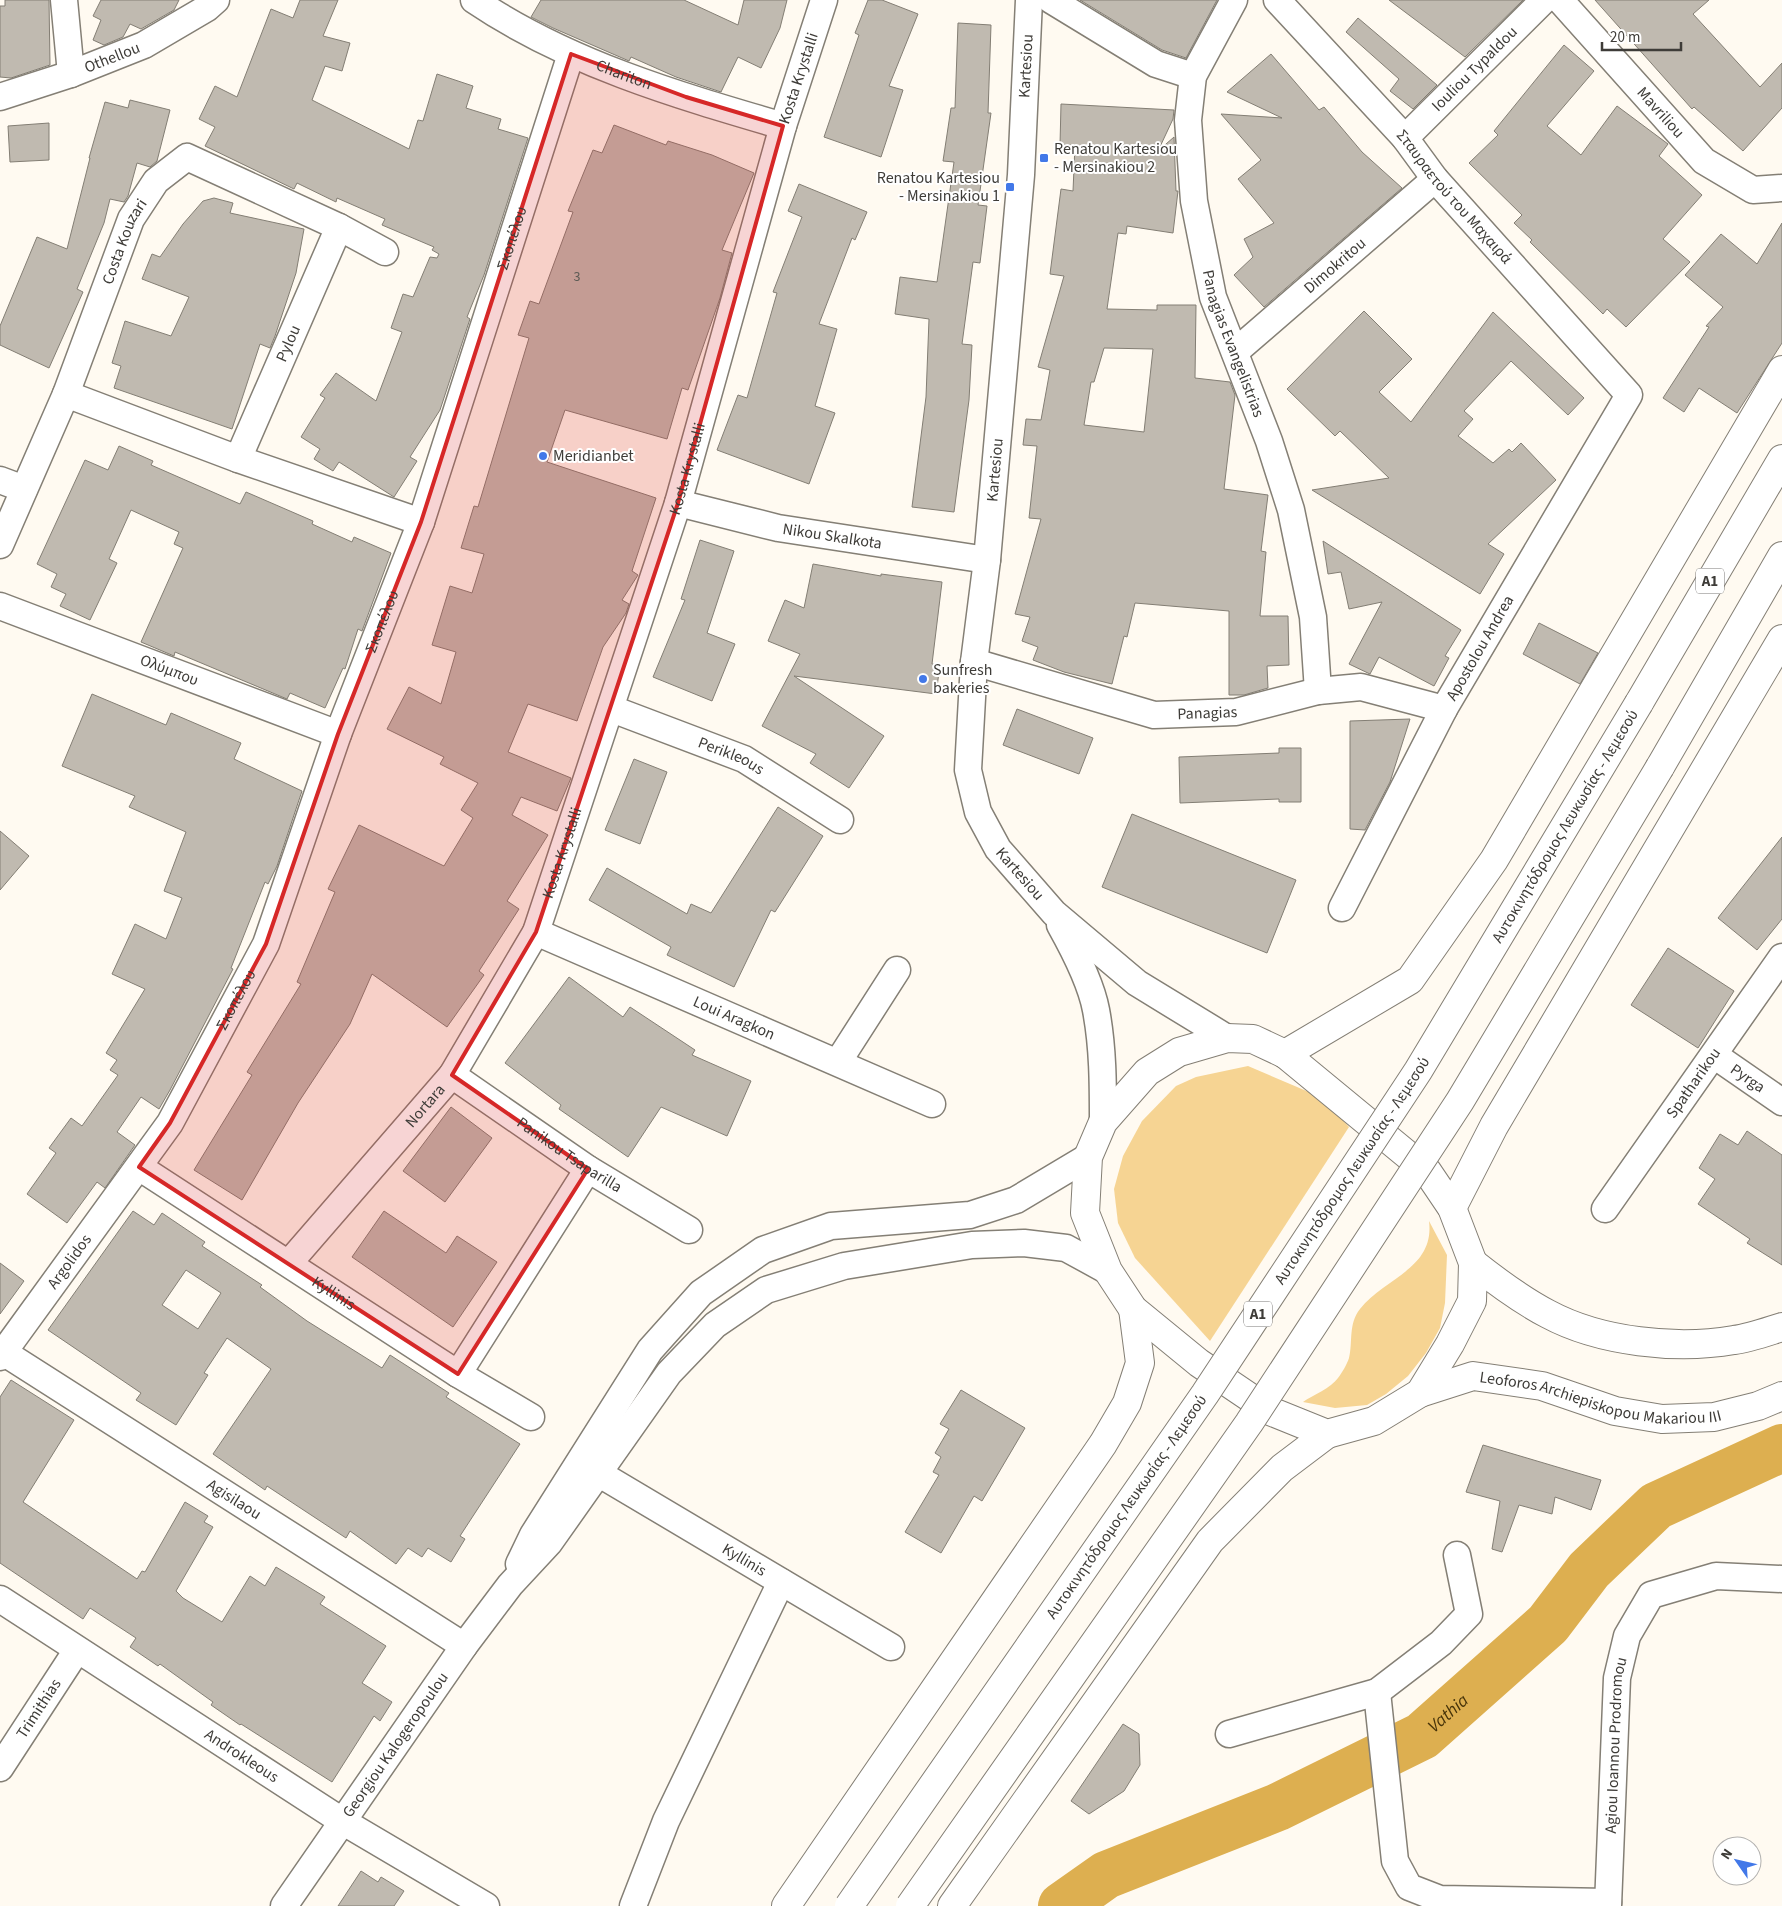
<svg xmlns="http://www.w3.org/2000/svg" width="1782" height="1906" font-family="'Source Sans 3',sans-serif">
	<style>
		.green { fill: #f6d493 }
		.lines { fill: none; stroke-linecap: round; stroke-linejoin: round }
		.river { stroke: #ddaf50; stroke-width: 48 }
		.building { fill: #c0bab0; stroke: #837e74; fill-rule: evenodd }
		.minor-casing { stroke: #847f75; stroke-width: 29 }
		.major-casing { stroke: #847f75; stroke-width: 30 }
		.highway-casing { stroke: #847f75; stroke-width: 30 }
		.minor { stroke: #fff; stroke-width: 26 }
		.major { stroke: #fff; stroke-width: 28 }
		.highway { stroke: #fff; stroke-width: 28 }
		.highway-bridge-casing { stroke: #847f75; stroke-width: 30; stroke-linecap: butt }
		.highway-bridge { stroke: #fff; stroke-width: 28 }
		.marked { fill: #d62828; fill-opacity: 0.2; stroke: #d62828; stroke-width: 4; stroke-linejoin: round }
		.poi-dot { fill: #4278e8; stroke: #fff; stroke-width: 2 }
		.labels { text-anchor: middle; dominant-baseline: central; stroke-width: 4; stroke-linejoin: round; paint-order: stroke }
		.number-label { font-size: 14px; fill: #5e5c56 }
		.shield { fill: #fff; stroke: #787674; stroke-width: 1 }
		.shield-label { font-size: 15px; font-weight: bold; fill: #3e3c38 }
		.street-label { font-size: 16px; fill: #3e3c38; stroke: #fff }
		.poi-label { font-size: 16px; fill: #3e3c38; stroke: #fff; text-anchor: start }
		.water-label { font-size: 18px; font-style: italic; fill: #463309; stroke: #fff }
	</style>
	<rect width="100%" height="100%" fill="#fffaf1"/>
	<g class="green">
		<polygon points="1248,1066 1323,1098 1349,1127 1210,1341 1135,1258 1118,1223 1114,1189 1123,1156 1142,1121 1176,1086 1196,1077"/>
		<path d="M 1429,1221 L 1447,1255 L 1445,1303 L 1440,1328 L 1426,1353 L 1408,1376 L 1386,1394 L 1367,1405 L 1335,1408 L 1303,1402 C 1313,1395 1331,1388 1338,1378 C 1342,1373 1347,1364 1349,1358 C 1353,1342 1348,1324 1360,1309 C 1384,1278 1435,1269 1429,1221 Z"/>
	</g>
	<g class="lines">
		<path class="river" id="s1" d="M 1062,1906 L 1106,1875 L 1278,1807 L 1422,1736 L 1548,1624 L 1589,1570 L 1656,1506 L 1782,1448"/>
	</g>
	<g class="building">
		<polygon points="5,0 49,0 50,65 11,78 0,77 0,6 5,6"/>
		<polygon points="101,0 179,0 174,10 141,29 130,24 123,37 104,45 93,40 101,20 93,16"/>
		<polygon points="300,0 338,0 323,36 350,43 342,71 325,66 312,100 409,149 418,120 423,121 437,74 473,86 466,108 501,119 498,129 528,138 484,275 467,317 470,319 440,410 410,457 417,461 394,497 339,462 333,471 314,459 320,449 301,437 325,398 320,395 336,373 376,401 402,332 391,328 403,294 413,297 430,257 437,258 439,254 432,250 434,247 382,225 385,219 337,198 336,202 297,183 294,189 205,146 215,127 199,119 215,86 237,97 271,9 293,18"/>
		<polygon points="541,0 684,0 738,25 744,0 787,0 780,28 761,68 738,57 721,92 676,77 631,57 629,61 553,28 531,17"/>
		<polygon points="868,0 882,0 918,14 889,86 903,90 881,157 824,137 859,35 855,33"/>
		<polygon points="1080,0 1217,0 1186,58 1162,50"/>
		<polygon points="1389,0 1523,0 1465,57"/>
		<polygon points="1595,0 1709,0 1693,14 1760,87 1782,63 1782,108 1743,151 1694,107 1692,109"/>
		<polygon points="1358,18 1437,85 1413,109 1390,91 1399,79 1346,32"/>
		<polygon points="958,23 991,25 988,113 991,113 978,205 987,206 980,263 973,262 962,344 972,345 969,400 954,512 912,507 926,397 929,319 895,314 900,277 937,282 954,162 943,161 951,108 955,108"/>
		<polygon points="1564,45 1594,71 1547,126 1581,155 1617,106 1668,144 1659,156 1702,195 1663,239 1690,262 1626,327 1607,309 1603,314 1530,242 1532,240 1514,223 1522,215 1469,163 1498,135 1494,131"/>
		<polygon points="1271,54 1319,110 1324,107 1362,152 1402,188 1264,307 1234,275 1253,257 1244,239 1274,223 1238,179 1261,160 1221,114 1282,118 1227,92"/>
		<polygon points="130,100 170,110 157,161 150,167 137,163 128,196 124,202 110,199 104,223 77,289 83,292 49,368 0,345 0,326 37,237 67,249 90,158 89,158 105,102 128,108"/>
		<path d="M 1061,104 L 1174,110 L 1173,119 L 1158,151 L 1174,137 L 1176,191 L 1178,191 L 1173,233 L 1127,226 L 1126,234 L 1118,233 L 1107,309 L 1157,310 L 1157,305 L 1196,305 L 1195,378 L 1230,382 L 1235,395 L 1224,489 L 1268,495 L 1261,551 L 1266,552 L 1260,616 L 1288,616 L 1289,665 L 1267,666 L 1268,688 L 1244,695 L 1229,695 L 1229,611 L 1135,603 L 1127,637 L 1124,636 L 1112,684 L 1064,672 L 1033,660 L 1038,647 L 1022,641 L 1030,617 L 1015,614 L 1041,519 L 1029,518 L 1037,446 L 1023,445 L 1026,419 L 1041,420 L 1050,370 L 1038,367 L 1064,276 L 1050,274 L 1061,189 L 1073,191 L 1075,145 L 1060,145 ZM 1104,348 L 1153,349 L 1144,432 L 1084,425 L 1091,382 L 1094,382 Z"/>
		<polygon points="49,123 49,160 10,162 8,126"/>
		<polygon points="614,125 666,145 668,141 712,155 754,173 722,250 732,253 720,298 688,390 682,388 667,439 565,410 547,462 656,498 632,571 638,575 622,600 629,604 626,613 603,647 577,721 528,704 508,752 571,778 557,811 521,797 512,815 548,835 507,901 519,909 479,971 484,975 447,1027 372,974 350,1024 298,1103 242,1200 194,1170 252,1075 247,1072 301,984 297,982 335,892 328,889 359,825 444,866 473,818 461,810 478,783 440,764 444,757 387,729 409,687 441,704 456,652 432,645 450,586 472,593 484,554 461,548 474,506 478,507 529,338 518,335 530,301 539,304 573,212 568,211 593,150 602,153"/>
		<polygon points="799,184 867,212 855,240 852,238 819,324 837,329 815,406 835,413 809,484 717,450 738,395 747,398 777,293 773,292 802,217 788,211"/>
		<polygon points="214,198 233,203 230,213 304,229 296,273 275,336 270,348 260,344 232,429 114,388 121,366 112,363 125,321 171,336 189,297 142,279 152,254 160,257 183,224 203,201"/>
		<polygon points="1782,223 1782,343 1737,413 1699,388 1684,412 1663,398 1709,327 1706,326 1723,307 1685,275 1721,234 1757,264"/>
		<polygon points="1364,311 1412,359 1379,392 1411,422 1493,312 1584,398 1568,415 1511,361 1464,411 1473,419 1458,436 1493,463 1509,449 1512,452 1521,443 1556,480 1488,544 1504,554 1480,594 1312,490 1389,478 1340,431 1335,436 1287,389"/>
		<polygon points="119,446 153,461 151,465 240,504 246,492 313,521 312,524 352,542 354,537 391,553 362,631 358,629 345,669 343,668 325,708 290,693 287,699 175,652 174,656 141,642 183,548 174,544 179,532 131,510 109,559 117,563 90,620 60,606 66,594 51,587 57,574 37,564 85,460 108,470"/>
		<polygon points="700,540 734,551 707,633 735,644 712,701 653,677 685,600 681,599"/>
		<polygon points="1323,541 1461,630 1445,656 1449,658 1434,686 1379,657 1370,674 1349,664 1382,602 1349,609 1341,572 1328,574"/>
		<polygon points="813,564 881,576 881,574 942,582 932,664 940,665 936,694 794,676 884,736 849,788 810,763 816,754 762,726 800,654 768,641 785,600 804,608"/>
		<polygon points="1539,623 1598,653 1580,684 1523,654"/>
		<polygon points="92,694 166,725 171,713 241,743 234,759 302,791 277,866 268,884 265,882 231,968 233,969 170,1090 159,1109 141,1097 117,1132 135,1145 105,1188 97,1182 67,1223 27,1194 56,1153 49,1148 71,1118 82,1126 118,1075 110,1070 117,1060 106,1053 145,989 112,974 135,924 166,939 182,898 164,891 186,832 129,807 135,796 62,766"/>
		<polygon points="1017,709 1093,738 1079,774 1003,745"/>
		<polygon points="1410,719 1390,782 1365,830 1350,829 1350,721"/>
		<polygon points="1279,748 1301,748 1301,802 1279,802 1279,799 1180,803 1179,757 1279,753"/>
		<polygon points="634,759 667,772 640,844 605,830"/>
		<polygon points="778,807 823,836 775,912 771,910 734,987 667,955 671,947 589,900 607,868 687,914 691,904 711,913"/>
		<polygon points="1132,814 1296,880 1267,953 1102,887"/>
		<polygon points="0,831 29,856 0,890"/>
		<polygon points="1782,837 1782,919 1757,950 1718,918"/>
		<polygon points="1668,948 1734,991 1698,1048 1631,1005"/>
		<polygon points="569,977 623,1017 630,1007 695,1050 692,1055 751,1081 727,1136 661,1107 628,1157 559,1109 561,1105 505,1063"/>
		<polygon points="451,1107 492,1138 445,1202 403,1171"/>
		<polygon points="1747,1131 1782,1155 1782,1265 1747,1243 1750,1239 1698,1204 1715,1179 1699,1168 1720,1134 1738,1145"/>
		<path d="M 133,1211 L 154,1225 L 162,1213 L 205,1242 L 202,1246 L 262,1285 L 260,1287 L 307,1321 L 382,1368 L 390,1355 L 449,1393 L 446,1397 L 520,1444 L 460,1536 L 465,1539 L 451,1562 L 428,1548 L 422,1557 L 408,1548 L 396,1564 L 350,1531 L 346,1538 L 267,1486 L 265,1490 L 213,1454 L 271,1369 L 227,1338 L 204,1373 L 208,1375 L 176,1425 L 136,1400 L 141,1393 L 48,1330 ZM 186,1270 L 221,1293 L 198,1329 L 162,1305 Z"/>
		<polygon points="384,1211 446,1253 457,1236 497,1262 453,1327 352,1257"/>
		<polygon points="0,1263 24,1281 0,1314"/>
		<polygon points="11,1380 74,1420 23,1502 137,1579 142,1571 145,1572 185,1502 208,1516 204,1522 213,1527 176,1591 183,1598 222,1622 250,1576 265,1586 276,1567 325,1597 320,1604 386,1646 362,1683 392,1702 380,1721 374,1716 332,1782 241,1724 240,1725 211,1705 213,1702 160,1664 158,1666 130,1647 136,1638 90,1608 83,1619 0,1563 0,1397"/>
		<polygon points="961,1390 1025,1428 982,1501 974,1496 941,1553 905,1532 939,1475 933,1472 941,1457 935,1453 949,1429 940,1424"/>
		<polygon points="1483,1445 1601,1480 1591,1510 1555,1497 1552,1514 1519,1505 1502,1552 1492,1549 1500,1501 1466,1492"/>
		<polygon points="1123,1724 1139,1734 1140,1765 1124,1791 1089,1814 1071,1801"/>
		<polygon points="361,1871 378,1882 381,1877 404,1891 394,1906 338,1906"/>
	</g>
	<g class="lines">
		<g class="minor-casing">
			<g id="minor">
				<polyline points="64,0 71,74"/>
				<path id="s2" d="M 474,0 C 567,63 677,95 783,126"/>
				<path id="s3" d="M 1029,0 L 1021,175 L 987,560 L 974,662 L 968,770 L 978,812 L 998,849 L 1054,913 L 1137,983 L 1227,1038"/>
				<polyline points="1051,0 1156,64 1193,76"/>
				<path id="s4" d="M 1234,0 L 1193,76 L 1188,120 L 1194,201 L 1213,297 L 1269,441 L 1291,510 L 1313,617 L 1318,691"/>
				<path id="s5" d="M 1277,0 L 1405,138 L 1435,179 L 1629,395 L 1444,709 L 1342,908"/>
				<path id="s6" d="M 1560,0 L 1704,161 L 1753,190 L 1782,188"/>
				<path id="s7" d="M 0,97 L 71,74 L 144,45 L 207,8 L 216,0"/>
				<path id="s8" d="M 1405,138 L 1544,0"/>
				<path id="s9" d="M 1235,352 L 1435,179"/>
				<polyline points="66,394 238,459 421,522"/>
				<path id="s10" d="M 238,459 L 339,227"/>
				<polyline points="0,480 24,489"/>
				<path id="s11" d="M 678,503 L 778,528 L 987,560"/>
				<path id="s12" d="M 0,545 L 66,394 L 131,219 L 156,181 L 187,157 L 339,227 L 385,252"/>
				<path id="s13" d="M 0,606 L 338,734"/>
				<path id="s14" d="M 974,662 L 1154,715 L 1236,712 L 1318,691 L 1361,687 L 1444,709"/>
				<path id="s15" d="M 612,709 L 744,759 L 840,820"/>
				<path d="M 1060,925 C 1074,950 1091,983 1096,1010 C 1103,1047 1103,1084 1103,1122"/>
				<path id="s16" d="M 536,932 L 932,1104"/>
				<path id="s17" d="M 1714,1055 L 1782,1102"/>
				<polyline points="838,1062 897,970"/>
				<path id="s18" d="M 452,1075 L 588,1169 L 689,1230"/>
				<path id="s19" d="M 139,1167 L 458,1374 L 531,1417"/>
				<path id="s20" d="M 1605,1209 L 1782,957"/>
				<path id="s21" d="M 289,1263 L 452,1075 L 536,932 L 678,503 L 783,126 L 824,0"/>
				<path id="s22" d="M 3,1352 L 464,1646"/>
				<path id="s23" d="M 0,1357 L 170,1123 L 266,944 L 338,734 L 421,522 L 571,54"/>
				<polyline points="458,1374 588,1169"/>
				<path id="s24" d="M 598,1473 L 891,1647"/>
				<polyline points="519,1564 533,1535 650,1350 701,1293 763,1250 831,1226 970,1215 1016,1200 1088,1157"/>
				<path id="s25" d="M 0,1599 L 342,1821 L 486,1906"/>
				<polyline points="1377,1692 1395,1861 1409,1887 1440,1899 1608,1902"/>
				<polyline points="1229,1734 1377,1692 1441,1643 1469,1614 1457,1555"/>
				<path id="s26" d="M 0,1768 L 77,1650"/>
				<path id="s27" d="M 284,1906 L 464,1646 L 510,1585 L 549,1543 L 669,1373 L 715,1325 L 766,1290 L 844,1266 L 972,1245 L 1024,1243 L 1066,1248 L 1108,1271"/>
				<polyline points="633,1906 666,1821 781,1582"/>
				<path id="s28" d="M 1608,1906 L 1617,1678 L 1627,1636 L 1651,1595 L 1716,1576 L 1782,1579"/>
			</g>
		</g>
		<g class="major-casing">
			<g id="major">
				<polygon points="1227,1038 1253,1039 1285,1054 1427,1171 1452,1208 1473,1263 1472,1301 1450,1344 1420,1393 1374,1421 1327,1434 1270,1411 1199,1363 1133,1309 1108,1271 1085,1213 1088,1157 1103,1122 1147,1072 1179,1052"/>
				<path d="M 1473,1263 C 1497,1282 1521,1300 1548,1314 C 1600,1342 1677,1350 1734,1340 C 1750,1338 1766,1332 1782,1327"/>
				<path id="s29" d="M 1420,1393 L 1473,1376 L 1542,1386 L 1615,1411 L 1662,1419 L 1714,1417 L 1758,1406 L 1782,1396"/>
			</g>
		</g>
		<g class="highway-casing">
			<g id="highway">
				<polyline points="1639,703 1782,459"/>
				<polyline points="1660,767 1782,556"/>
				<polyline points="1285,1054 1410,980 1494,860 1782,370"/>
				<polyline points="1452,1208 1494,1126 1782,639"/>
				<polyline points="786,1906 1103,1444 1127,1403 1140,1363 1133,1309"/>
				<polyline points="952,1906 1210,1541 1282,1468 1327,1434"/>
			</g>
		</g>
		<use href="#minor" class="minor"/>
		<use href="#major" class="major"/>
		<use href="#highway" class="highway"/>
		<g class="highway-bridge-casing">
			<g id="highway-bridge">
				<path id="s30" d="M 849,1906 L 1205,1394 L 1418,1071 L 1639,703"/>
				<polyline points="910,1906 1249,1423 1460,1101 1660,767"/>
			</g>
		</g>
		<use href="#highway-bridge" class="highway-bridge"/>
	</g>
	<path class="marked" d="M 571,54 L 686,97 L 783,126 L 678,503 L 536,932 L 452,1075 L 588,1169 L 458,1374 L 139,1167 L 170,1123 L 266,944 L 338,734 L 421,522 Z"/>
	<g class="poi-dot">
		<rect x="1039" y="153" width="10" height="10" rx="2.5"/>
		<rect x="1005" y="182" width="10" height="10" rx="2.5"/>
		<circle cx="543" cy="456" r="5"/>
		<circle cx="923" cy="679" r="5"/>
	</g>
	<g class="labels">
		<g class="number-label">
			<text x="577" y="277">3</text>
		</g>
		<g class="shield">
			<rect x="1696" y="568.5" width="28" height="25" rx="4"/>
			<rect x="1244" y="1301.5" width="28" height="25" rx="4"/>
		</g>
		<g class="shield-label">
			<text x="1710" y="581">A1</text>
			<text x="1258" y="1314">A1</text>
		</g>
		<g class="street-label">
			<text stroke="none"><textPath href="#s7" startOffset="119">Othellou</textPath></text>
			<text transform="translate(1026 66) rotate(-87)">Kartesiou</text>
			<text stroke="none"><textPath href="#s8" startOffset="98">Iouliou Typaldou</textPath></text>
			<text stroke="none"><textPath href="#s2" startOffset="168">Chariton</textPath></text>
			<text stroke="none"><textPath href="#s21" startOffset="1308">Kosta Krystalli</textPath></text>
			<text stroke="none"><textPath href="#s6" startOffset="151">Mavriliou</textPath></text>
			<text stroke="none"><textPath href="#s5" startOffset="265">Σταυραετού του Μαχαιρά</textPath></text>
			<text stroke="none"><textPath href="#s23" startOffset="1240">Σκοπέλου</textPath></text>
			<text stroke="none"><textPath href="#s12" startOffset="328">Costa Kouzari</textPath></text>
			<text stroke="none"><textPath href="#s9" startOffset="132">Dimokritou</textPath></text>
			<text stroke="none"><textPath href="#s10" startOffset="126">Pylou</textPath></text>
			<text stroke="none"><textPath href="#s4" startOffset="360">Panagias Evangelistrias</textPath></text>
			<text stroke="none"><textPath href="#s21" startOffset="902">Kosta Krystalli</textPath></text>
			<text transform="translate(995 470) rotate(-85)">Kartesiou</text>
			<text stroke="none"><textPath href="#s11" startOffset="158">Nikou Skalkota</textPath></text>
			<text stroke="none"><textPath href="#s23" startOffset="835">Σκοπέλου</textPath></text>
			<text transform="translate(1480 648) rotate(-60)">Apostolou Andrea</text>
			<text stroke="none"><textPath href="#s13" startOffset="181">Ολύμπου</textPath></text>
			<text stroke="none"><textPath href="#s14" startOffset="241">Panagias</textPath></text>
			<text stroke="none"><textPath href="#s15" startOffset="128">Perikleous</textPath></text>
			<text stroke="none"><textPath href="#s30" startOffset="1296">Αυτοκινητόδρομος Λευκωσίας - Λεμεσού</textPath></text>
			<text stroke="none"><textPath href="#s21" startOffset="498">Kosta Krystalli</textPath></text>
			<text stroke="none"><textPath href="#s3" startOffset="891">Kartesiou</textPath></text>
			<text stroke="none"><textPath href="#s23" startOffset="429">Σκοπέλου</textPath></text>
			<text stroke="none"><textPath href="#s16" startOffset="216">Loui Aragkon</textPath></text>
			<text stroke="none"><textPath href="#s17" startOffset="41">Pyrga</textPath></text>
			<text stroke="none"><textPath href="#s20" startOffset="154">Spatharikou</textPath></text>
			<text stroke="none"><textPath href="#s21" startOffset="208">Nortara</textPath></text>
			<text stroke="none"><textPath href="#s18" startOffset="142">Panikou Tsaparilla</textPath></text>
			<text stroke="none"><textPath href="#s30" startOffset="891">Αυτοκινητόδρομος Λευκωσίας - Λεμεσού</textPath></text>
			<text stroke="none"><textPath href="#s23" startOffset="118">Argolidos</textPath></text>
			<text stroke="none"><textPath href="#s19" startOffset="232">Kyllinis</textPath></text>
			<text stroke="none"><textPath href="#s29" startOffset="186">Leoforos Archiepiskopou Makariou III</textPath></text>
			<text stroke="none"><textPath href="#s22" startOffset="274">Agisilaou</textPath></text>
			<text stroke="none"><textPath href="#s30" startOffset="486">Αυτοκινητόδρομος Λευκωσίας - Λεμεσού</textPath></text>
			<text stroke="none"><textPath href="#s24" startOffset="170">Kyllinis</textPath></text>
			<text stroke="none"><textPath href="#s26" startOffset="71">Trimithias</textPath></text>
			<text stroke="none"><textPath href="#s27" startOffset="196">Georgiou Kalogeropoulou</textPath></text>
			<text stroke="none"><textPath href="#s28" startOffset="161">Agiou Ioannou Prodromou</textPath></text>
			<text stroke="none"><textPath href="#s25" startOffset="288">Androkleous</textPath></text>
		</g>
		<g class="poi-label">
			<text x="1054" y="149">Renatou Kartesiou<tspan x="1054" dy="18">- Mersinakiou 2</tspan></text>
			<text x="1000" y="178" text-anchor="end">Renatou Kartesiou<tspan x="1000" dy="18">- Mersinakiou 1</tspan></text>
			<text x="553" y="456">Meridianbet</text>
			<text x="933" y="670">Sunfresh<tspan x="933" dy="18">bakeries</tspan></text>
		</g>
		<g class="water-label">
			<text stroke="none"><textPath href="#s1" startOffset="434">Vathia</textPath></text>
		</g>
	</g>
	<g transform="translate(1737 1861) rotate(304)"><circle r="24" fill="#ffffff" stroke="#b2b1af"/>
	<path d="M0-4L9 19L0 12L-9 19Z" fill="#4278e8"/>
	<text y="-8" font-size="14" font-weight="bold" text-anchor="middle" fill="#3e3c38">N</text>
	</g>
	<path d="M1602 42v8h79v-8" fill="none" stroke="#3e3c38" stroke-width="2.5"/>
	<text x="1610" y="42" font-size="15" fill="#3e3c38" stroke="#ffffff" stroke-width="4" paint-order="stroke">20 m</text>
</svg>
